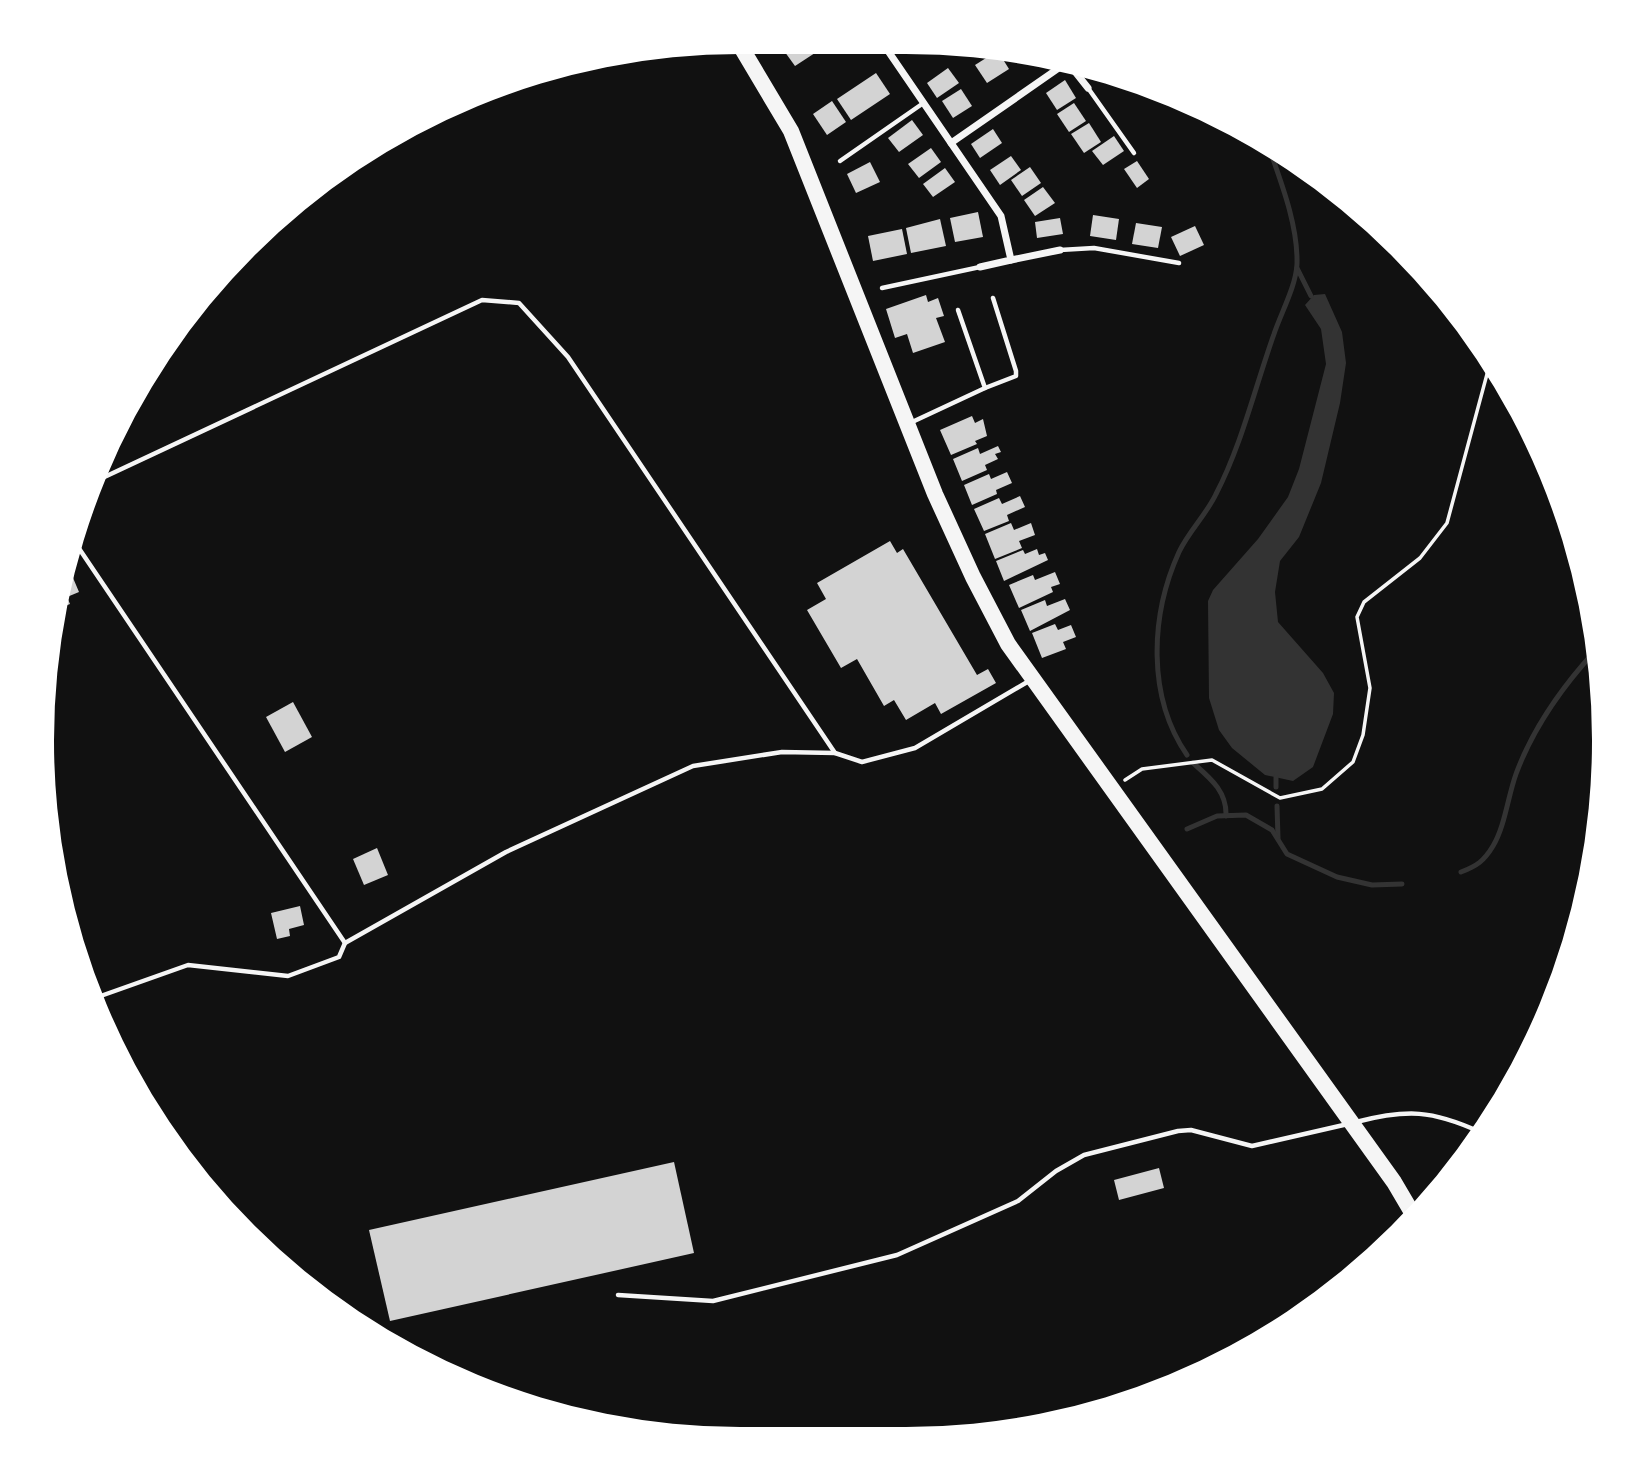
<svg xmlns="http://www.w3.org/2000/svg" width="1646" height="1481" font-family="Karla,sans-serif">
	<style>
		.water { fill: #333 }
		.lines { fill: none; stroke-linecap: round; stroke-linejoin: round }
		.stream { stroke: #333; stroke-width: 5 }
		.building { fill: #d3d3d3 }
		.path { stroke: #f5f5f5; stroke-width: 3.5 }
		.service { stroke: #f5f5f5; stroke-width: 4.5 }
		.minor { stroke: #f5f5f5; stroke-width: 7 }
		.trunk { stroke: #f5f5f5; stroke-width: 16 }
	</style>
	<rect width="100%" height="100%" fill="#111"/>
	<polygon class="water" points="1325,294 1342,332 1346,363 1340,403 1321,483 1299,537 1280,561 1275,592 1278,622 1323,673 1334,693 1333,714 1313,767 1293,781 1265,775 1232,748 1219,730 1209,698 1208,601 1213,590 1258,539 1288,497 1299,469 1326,364 1321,329 1305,305 1314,295"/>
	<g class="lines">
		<g class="stream">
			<polyline points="1297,268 1311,296"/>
			<path d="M 1187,755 C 1147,697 1150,616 1179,552 C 1189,531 1206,515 1216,494 C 1242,444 1255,387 1274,334 C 1281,313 1296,286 1297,264 C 1298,225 1281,182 1268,145"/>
			<path d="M 1193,763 C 1210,778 1227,791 1226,816"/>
			<polyline points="1276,777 1276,787"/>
			<polyline points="1277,806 1278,838"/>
			<polyline points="1187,829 1217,816 1246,815 1272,830 1287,854 1337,877 1372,885 1402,884"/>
			<path d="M 1461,872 C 1477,866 1484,861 1493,846 C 1505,826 1508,796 1516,774 C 1533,728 1562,687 1595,651"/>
		</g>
	</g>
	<g class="building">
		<polygon points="788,44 814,45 818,51 795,66 782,48"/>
		<polygon points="994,53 999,53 1009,69 987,83 975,65"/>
		<polygon points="1030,55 1041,55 1048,57 1037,65"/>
		<polygon points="948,68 959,83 937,98 927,83"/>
		<polygon points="876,73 890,94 851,120 837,99"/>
		<polygon points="1065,80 1076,98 1057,110 1046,93"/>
		<polygon points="961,89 972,106 953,118 942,101"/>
		<polygon points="832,101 846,122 827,135 813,114"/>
		<polygon points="1074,103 1086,121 1069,132 1057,114"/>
		<polygon points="912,120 923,135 899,152 888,138"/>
		<polygon points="1089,123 1101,142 1084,153 1071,134"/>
		<polygon points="993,129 1002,143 980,158 971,144"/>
		<polygon points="1114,136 1124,151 1103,165 1092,151"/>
		<polygon points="931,148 941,162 919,178 908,164"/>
		<polygon points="1011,156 1021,170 1000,185 990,170"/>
		<polygon points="1137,161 1149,179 1137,188 1124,169"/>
		<polygon points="870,162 880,182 856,193 847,174"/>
		<polygon points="1030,167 1041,183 1022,196 1011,180"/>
		<polygon points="945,168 955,182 933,197 923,184"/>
		<polygon points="1043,187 1055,203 1035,216 1024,200"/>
		<polygon points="978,212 983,237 955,242 950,218"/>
		<polygon points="1093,215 1119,219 1116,240 1090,236"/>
		<polygon points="1060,218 1063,234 1037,238 1035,222"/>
		<polygon points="940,219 946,246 911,253 906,228"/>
		<polygon points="1136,223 1162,227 1158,248 1132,244"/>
		<polygon points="1195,226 1204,245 1180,256 1171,237"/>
		<polygon points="902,229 907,254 873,261 868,236"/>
		<polygon points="926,295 928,302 938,298 944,316 936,318 945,342 913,353 907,334 895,338 886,309"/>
		<polygon points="972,416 975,423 983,419 987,436 975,441 977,444 951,455 940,430"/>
		<polygon points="998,446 1001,452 995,454 998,459 985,465 987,470 962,481 953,459 978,448 980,454"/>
		<polygon points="1007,472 1012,483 996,490 997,494 972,505 964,485 989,474 991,479"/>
		<polygon points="1020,496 1025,507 1007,515 1009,521 984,531 974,509 999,498 1002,504"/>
		<polygon points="1011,523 1014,530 1031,523 1035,535 1019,541 1022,548 995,559 985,534"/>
		<polygon points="890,541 897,553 903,549 977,675 988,669 996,683 941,714 935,703 906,720 894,700 884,706 857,659 841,668 807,610 826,599 817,583"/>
		<polygon points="1037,549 1039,555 1045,553 1048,560 1004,581 996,561 1023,550 1025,554"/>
		<polygon points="68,566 79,592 67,597 70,604 55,610"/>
		<polygon points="1055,572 1060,584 1051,587 1053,592 1019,608 1009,585 1033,575 1035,580"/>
		<polygon points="1065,599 1070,610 1030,631 1021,610 1045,600 1047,606"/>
		<polygon points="1055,624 1058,630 1071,625 1076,637 1063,642 1066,649 1042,658 1032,633"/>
		<polygon points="293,702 312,737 285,752 266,717"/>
		<polygon points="377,848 388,875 364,885 353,859"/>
		<polygon points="300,906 304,925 289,929 290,936 277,939 271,913"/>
		<polygon points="674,1162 694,1253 390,1321 369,1230"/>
		<polygon points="1159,1168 1164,1188 1119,1200 1114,1180"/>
	</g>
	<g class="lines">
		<polyline class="path" points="1125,780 1142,769 1212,760 1280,798 1322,789 1353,762 1363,735 1370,688 1357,617 1364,602 1420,558 1447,523 1490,363"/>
		<g class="service">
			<polyline points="1088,88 1134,153"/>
			<polyline points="840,161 922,104"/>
			<polyline points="1060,250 1094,248 1179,263"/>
			<polyline points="882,288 980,267"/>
			<polyline points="985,388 1016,376 1016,371 993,298"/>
			<polyline points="910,423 985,388 958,310"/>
			<polyline points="98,480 482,300 519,303 568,357 835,753"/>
			<polyline points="76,544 345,943"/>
			<polyline points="95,998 188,965 288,976 339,957 345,943 506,852 693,766 782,752 835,753 862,762 915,748 1029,681"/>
			<path d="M 1356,1122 C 1407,1109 1432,1110 1480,1132"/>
			<polyline points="618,1295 713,1301 897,1255 1018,1201 1056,1171 1084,1155 1178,1131 1191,1130 1252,1146 1348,1124"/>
		</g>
		<g class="minor">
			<polyline points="886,48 1001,216 1011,260 980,267"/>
			<polyline points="1069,64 1088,88"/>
			<polyline points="951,143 1066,63"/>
			<polyline points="1011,260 1060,250"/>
		</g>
		<polyline class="trunk" points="738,42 791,131 935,494 973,577 1008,644 1394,1182 1414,1216"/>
	</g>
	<path d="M0 0H1646V1481H0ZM740 54H906A686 686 0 0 1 1592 740V741A686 686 0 0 1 906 1427H740A686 686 0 0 1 54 741V740A686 686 0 0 1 740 54Z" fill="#fff" fill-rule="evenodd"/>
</svg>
